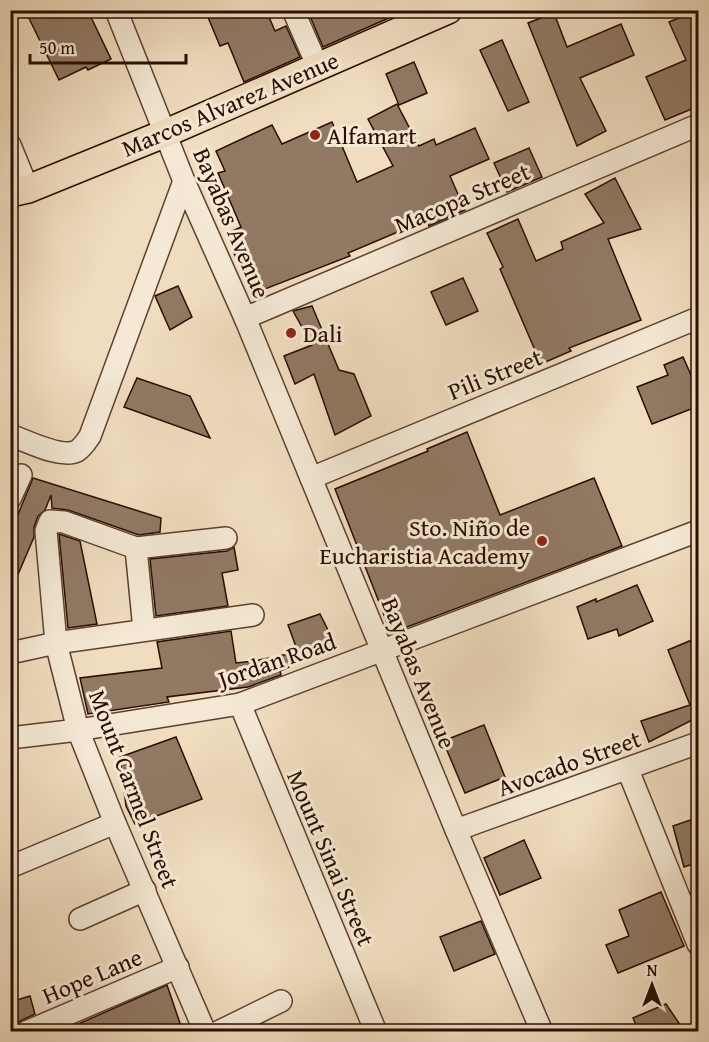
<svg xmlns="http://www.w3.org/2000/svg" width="709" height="1042" font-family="'Gentium Book Plus',serif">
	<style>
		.building { fill: #917964; stroke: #2a0c01; stroke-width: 1.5 }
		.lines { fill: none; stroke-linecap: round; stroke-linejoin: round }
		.minor-casing { stroke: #5c4030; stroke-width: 24 }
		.major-casing { stroke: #2a0c01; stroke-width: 30 }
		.minor { stroke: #f5e9d5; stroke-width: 21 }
		.major { stroke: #f0ddbf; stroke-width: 27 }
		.poi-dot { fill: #8f2418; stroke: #f5e9d5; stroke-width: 2 }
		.labels { text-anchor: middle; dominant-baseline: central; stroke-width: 6; stroke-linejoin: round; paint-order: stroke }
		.street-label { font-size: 24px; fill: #2a0c01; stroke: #f5e9d5 }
		.poi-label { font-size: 24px; fill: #2a0c01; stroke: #f5e9d5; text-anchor: start }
	</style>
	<rect width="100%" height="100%" fill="#f0ddbf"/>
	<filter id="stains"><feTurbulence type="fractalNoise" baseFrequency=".00333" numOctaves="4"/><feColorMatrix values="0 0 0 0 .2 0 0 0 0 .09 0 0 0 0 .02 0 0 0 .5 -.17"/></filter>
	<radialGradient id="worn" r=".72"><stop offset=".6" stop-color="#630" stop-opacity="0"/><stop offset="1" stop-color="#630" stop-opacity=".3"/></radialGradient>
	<g class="building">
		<polygon points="25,10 88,11 111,59 88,70 86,67 59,80"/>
		<polygon points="205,10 266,10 275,31 286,26 300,57 244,82 228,43 220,46"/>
		<polygon points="324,10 407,10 323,47 310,16"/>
		<polygon points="699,10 699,106 665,120 646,77 686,60 669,22"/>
		<polygon points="554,13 567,47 621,24 634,55 580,78 606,131 577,146 528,23"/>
		<polygon points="502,40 529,102 508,111 480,50"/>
		<polygon points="414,62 427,93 399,105 386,74"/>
		<polygon points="397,104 419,146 434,139 436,145 475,128 489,159 450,176 465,210 429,226 426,220 348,253 350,256 252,294 234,253 239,252 230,232 241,227 218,173 225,171 216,151 272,125 282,144 332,122 357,182 393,166 368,119"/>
		<polygon points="529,148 542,177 507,192 494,163"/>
		<polygon points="615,178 641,229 608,239 641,320 569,348 571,351 541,364 500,269 503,267 487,233 518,219 536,261 563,249 561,242 604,223 585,194"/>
		<polygon points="463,278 478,311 446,325 431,292"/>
		<polygon points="178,286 192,317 170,330 155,296"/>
		<polygon points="312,306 339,370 354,374 371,416 335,435 314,374 295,384 284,356 312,345 293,311"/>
		<polygon points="683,357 699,393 699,406 652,424 637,387 668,375 664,365"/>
		<polygon points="137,378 190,396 210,438 124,407"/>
		<polygon points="467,432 500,515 594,478 622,546 391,633 335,489 428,451 427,449"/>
		<polygon points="33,478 161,518 160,532 139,535 68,510 52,508 51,495 45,510 38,516 34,527 34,537 10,593 10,534"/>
		<polygon points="59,534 80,541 97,624 68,628"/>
		<polygon points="234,547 238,570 222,573 228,606 156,616 150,559 227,551"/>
		<polygon points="637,585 653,621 619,636 617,629 588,639 577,607 596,599 596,602"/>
		<polygon points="320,614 336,646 280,671 281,675 248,687 167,697 169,702 88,714 80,678 162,668 157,642 231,631 236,663 254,661 298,652 288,625"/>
		<polygon points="699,637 699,723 696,718 649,742 641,721 690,705 668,650"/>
		<polygon points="484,725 505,777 465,793 443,741"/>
		<polygon points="176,737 202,799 135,824 126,806 120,757"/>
		<polygon points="699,817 699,862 684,867 673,826"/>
		<polygon points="524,840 541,878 500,895 484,858"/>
		<polygon points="661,892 684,946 618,973 606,945 629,936 619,910"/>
		<polygon points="481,921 495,954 454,971 440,937"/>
		<polygon points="167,985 183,1032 60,1032"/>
		<polygon points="30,996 35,1014 20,1021 14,1028 10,1029 10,1002"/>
		<polygon points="666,1004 685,1032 639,1032 633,1018"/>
	</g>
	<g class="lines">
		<g class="minor-casing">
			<g id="minor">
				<polyline points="116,10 184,181 245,318 456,830 542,1032"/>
				<polyline points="293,10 318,67"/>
				<polyline points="10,145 28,189"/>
				<polyline points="245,318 698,125"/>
				<path d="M 10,435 C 27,441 61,459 77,451 C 83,447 86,442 90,436 L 184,181"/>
				<polyline points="311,478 698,318"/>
				<polyline points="10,499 21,475"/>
				<polyline points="136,548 226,538"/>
				<polyline points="144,630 136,548 64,522 50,521 46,531 56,643 78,730 115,823 205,1032"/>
				<polyline points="10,653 56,643 253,615"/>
				<polyline points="240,704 376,1032"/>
				<polyline points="10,738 78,730 240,704 698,531"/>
				<polyline points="628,770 698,944"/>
				<polyline points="456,830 698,743"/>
				<polyline points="10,867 115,823"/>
				<polyline points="80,919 145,890"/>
				<polyline points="26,1032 178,967"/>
				<polyline points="218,1032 281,1001"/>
			</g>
		</g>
		<g class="major-casing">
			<polyline id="major" points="10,193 28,189 166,133 448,10"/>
		</g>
		<use href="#minor" class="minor"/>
		<use href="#major" class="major"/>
	</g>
	<g class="poi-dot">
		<circle cx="315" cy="135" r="6"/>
		<circle cx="291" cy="333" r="6"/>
		<circle cx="542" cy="541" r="6"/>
	</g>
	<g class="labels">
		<g class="street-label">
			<text transform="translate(230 104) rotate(-23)">Marcos Alvarez Avenue</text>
			<text transform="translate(462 198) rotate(-23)">Macopa Street</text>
			<text transform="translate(232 223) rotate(67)">Bayabas Avenue</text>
			<text transform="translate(495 374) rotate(-22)">Pili Street</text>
			<text transform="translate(277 660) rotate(-19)">Jordan Road</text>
			<text transform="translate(419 673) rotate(68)">Bayabas Avenue</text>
			<text transform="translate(569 763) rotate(-20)">Avocado Street</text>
			<text transform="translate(134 789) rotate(69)">Mount Carmel Street</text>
			<text transform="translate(331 858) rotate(67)">Mount Sinai Street</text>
			<text transform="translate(92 976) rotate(-23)">Hope Lane</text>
		</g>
		<g class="poi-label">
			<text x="327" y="135">Alfamart</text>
			<text x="303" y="333">Dali</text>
			<text x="530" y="527" text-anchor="end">Sto. Niño de<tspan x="530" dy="28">Eucharistia Academy</tspan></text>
		</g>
	</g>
	<rect width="709" height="1042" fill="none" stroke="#f0ddbf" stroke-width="36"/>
	<rect x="12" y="12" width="685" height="1018" fill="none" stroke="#2a0c01" stroke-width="3"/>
	<rect x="18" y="18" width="673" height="1006" fill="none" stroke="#2a0c01" stroke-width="1.5"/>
	<g transform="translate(652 985)" stroke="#f5e9d5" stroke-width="4.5" paint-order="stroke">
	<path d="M0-4.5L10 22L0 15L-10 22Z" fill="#2a0c01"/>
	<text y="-9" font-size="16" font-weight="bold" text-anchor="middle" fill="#2a0c01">N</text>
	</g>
	<path d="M30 54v9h156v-9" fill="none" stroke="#2a0c01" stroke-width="3"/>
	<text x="39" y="54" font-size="18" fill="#2a0c01" stroke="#f5e9d5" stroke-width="4.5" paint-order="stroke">50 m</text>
	<rect width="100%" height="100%" filter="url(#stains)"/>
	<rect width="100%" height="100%" fill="url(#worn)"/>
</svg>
